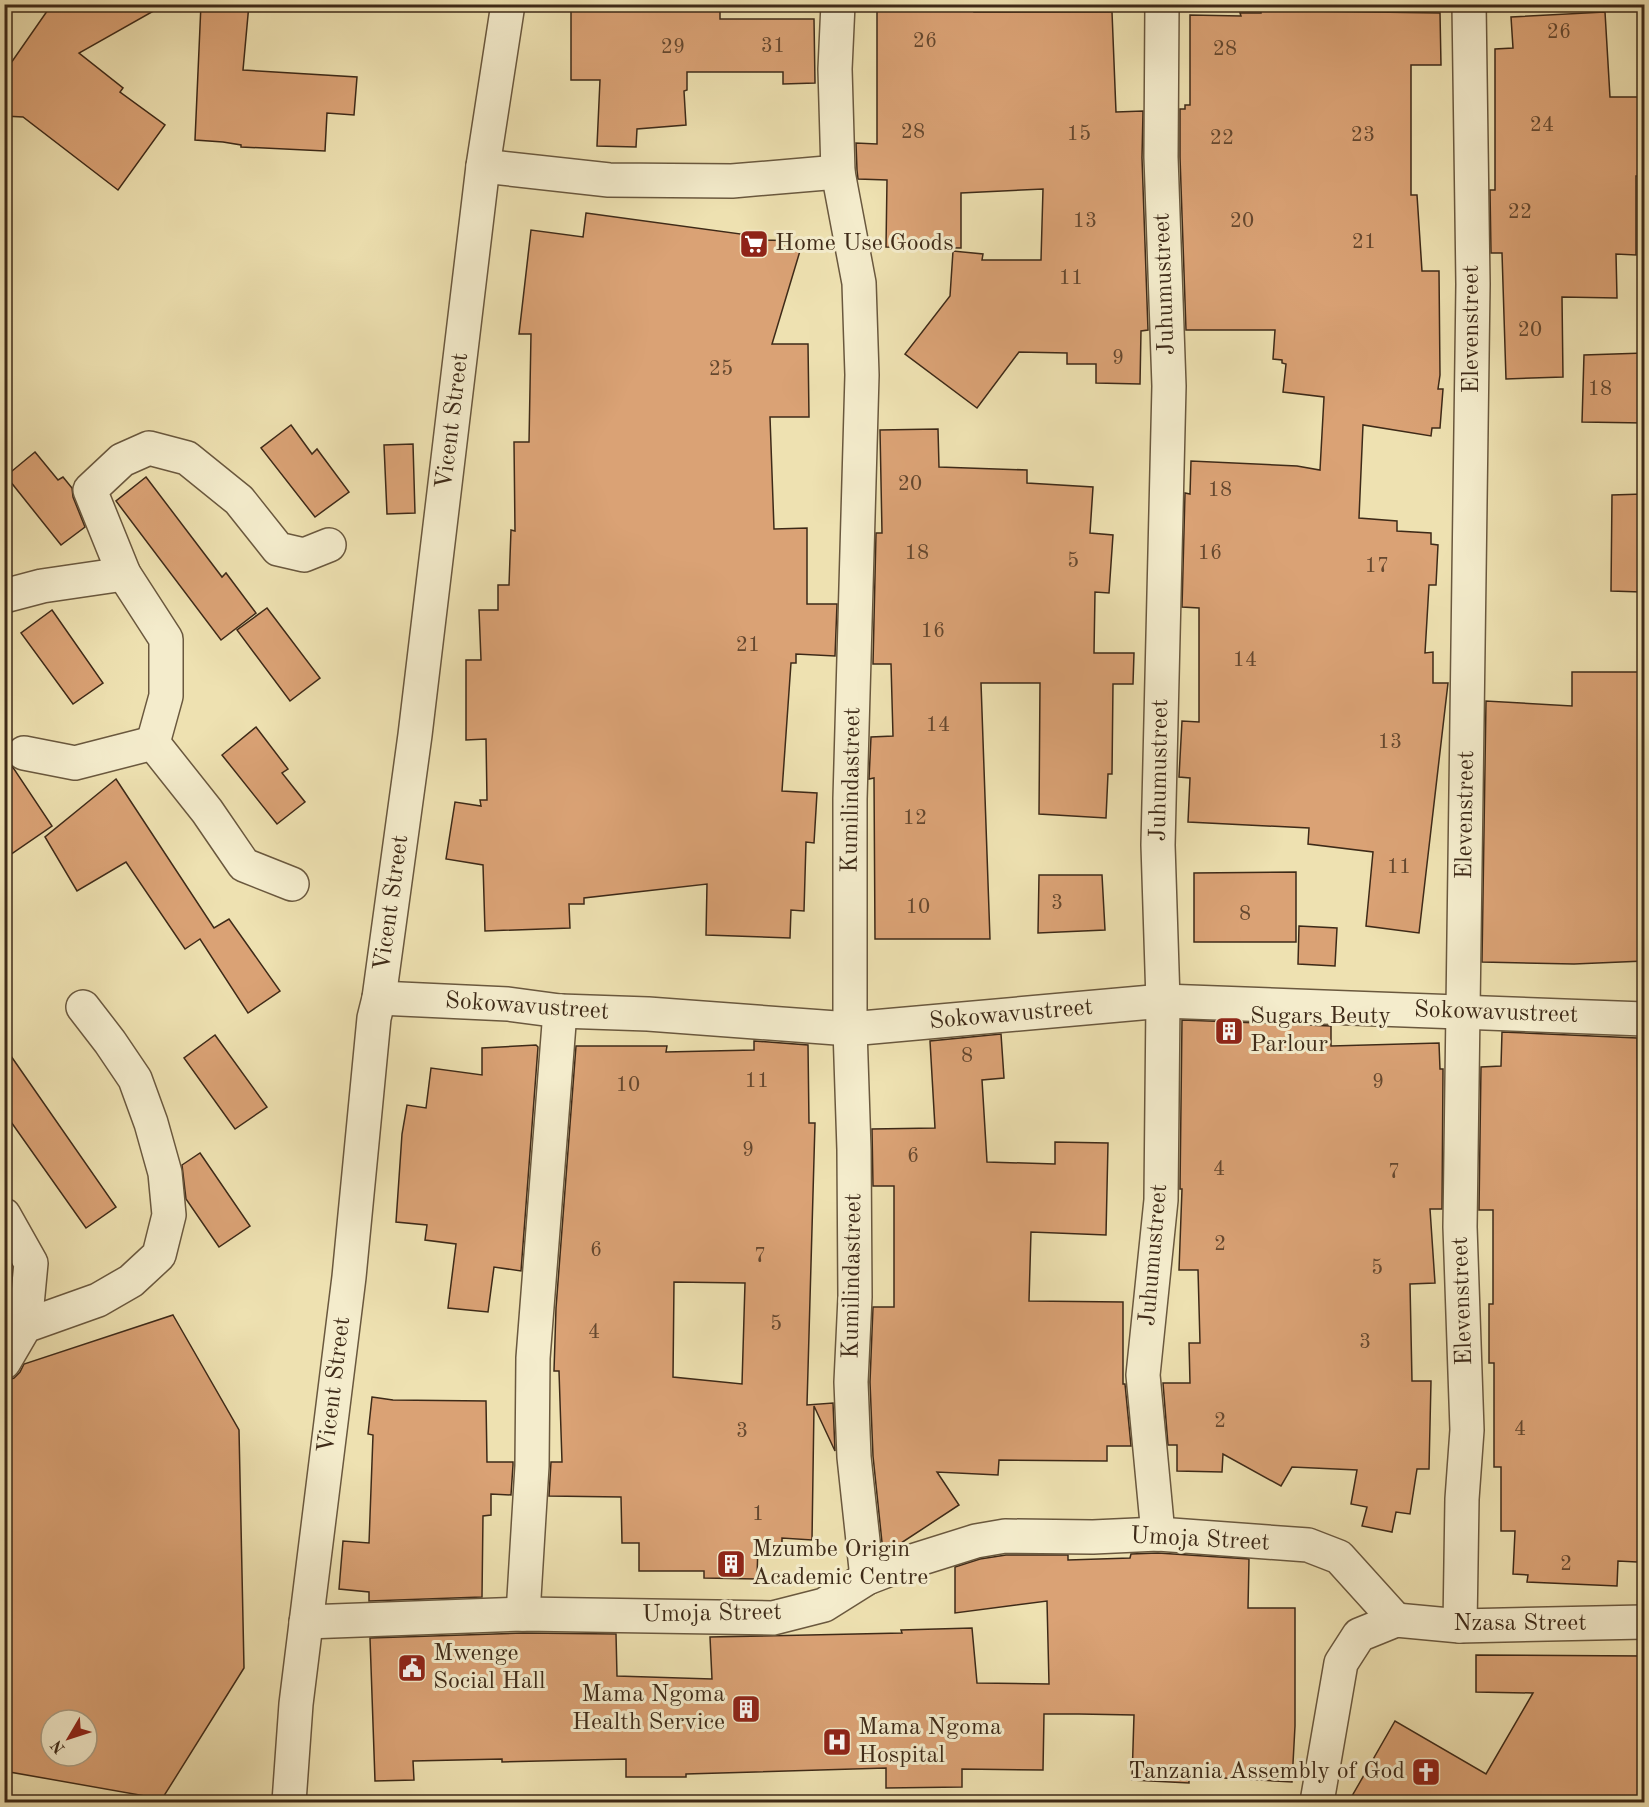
<svg xmlns="http://www.w3.org/2000/svg" width="1649" height="1807" font-family="'Old Standard TT',serif">
	<style>
		.building { fill: #daa275; stroke: #3e2a18; stroke-width: 1.5; fill-rule: evenodd }
		.lines { fill: none; stroke-linecap: round; stroke-linejoin: round }
		.minor-casing { stroke: #6a583e; stroke-width: 36 }
		.tertiary-casing { stroke: #6a583e; stroke-width: 36 }
		.minor { stroke: #f4eccc; stroke-width: 33 }
		.tertiary { stroke: #f4eccc; stroke-width: 33 }
		.labels { text-anchor: middle; dominant-baseline: central; stroke-width: 6; stroke-linejoin: round; paint-order: stroke }
		.number-label { font-size: 21px; fill: #65482f }
		.poi-label { font-size: 24px; fill: #3e2a18; stroke: #f4eccc; text-anchor: start }
		.street-label { font-size: 24px; fill: #3e2a18; stroke: #f4eccc }
	</style>
	<rect width="100%" height="100%" fill="#eee1b1"/>
	<filter id="stains"><feTurbulence type="fractalNoise" baseFrequency=".00333" numOctaves="4"/><feColorMatrix values="0 0 0 0 .2 0 0 0 0 .09 0 0 0 0 .02 0 0 0 .5 -.17"/></filter>
	<radialGradient id="worn" r=".72"><stop offset=".6" stop-color="#630" stop-opacity="0"/><stop offset="1" stop-color="#630" stop-opacity=".3"/></radialGradient>
	<g class="building">
		<polygon points="52,4 166,4 79,53 123,88 120,92 165,125 118,190 23,117 4,116 4,73"/>
		<polygon points="201,4 249,4 243,70 357,77 354,115 327,113 325,151 241,147 241,145 223,142 195,140"/>
		<polygon points="581,4 720,4 720,19 814,19 815,83 783,84 783,72 687,72 687,90 684,91 686,125 637,129 636,147 597,146 600,80 571,80 571,6 581,7"/>
		<polygon points="1306,7 1306,11 1440,13 1441,65 1411,65 1411,195 1417,195 1422,271 1439,271 1440,375 1438,389 1443,389 1440,428 1432,428 1431,436 1363,425 1359,518 1397,521 1397,531 1431,533 1431,544 1438,545 1436,585 1429,585 1425,653 1433,652 1433,683 1448,683 1419,933 1366,926 1373,852 1308,844 1309,828 1188,822 1190,778 1179,777 1182,721 1199,722 1199,608 1182,607 1185,493 1190,494 1191,461 1297,466 1320,470 1324,397 1283,392 1286,364 1282,363 1282,360 1273,359 1275,330 1186,330 1180,157 1180,109 1185,109 1185,105 1190,105 1190,15 1241,16 1240,13 1261,13 1261,8"/>
		<polygon points="877,8 974,8 974,12 1112,12 1116,112 1143,111 1142,158 1148,330 1141,331 1140,384 1096,383 1096,364 1067,364 1067,353 1019,352 977,408 905,354 950,296 953,251 983,254 982,260 1041,260 1043,189 961,193 961,248 886,247 887,180 858,179 857,170 856,143 877,144"/>
		<polygon points="1605,12 1610,97 1644,97 1644,176 1636,176 1636,255 1616,254 1617,298 1562,297 1563,377 1506,379 1502,253 1491,253 1490,190 1495,190 1495,49 1513,48 1511,17"/>
		<polygon points="586,213 763,237 762,240 803,241 772,344 808,344 809,417 770,417 774,529 807,528 807,604 837,604 835,656 796,654 796,663 791,663 782,791 817,793 814,843 806,842 804,911 791,910 790,938 706,935 707,884 584,898 584,904 569,904 570,928 485,931 483,865 446,859 455,802 481,806 480,800 487,800 486,739 466,740 466,660 481,660 479,610 498,610 498,585 509,585 511,530 515,531 514,442 529,442 531,334 519,334 531,230 583,237"/>
		<polygon points="1644,353 1644,423 1582,422 1584,355"/>
		<polygon points="291,425 312,454 317,449 349,492 315,517 261,448"/>
		<polygon points="938,429 939,467 1027,470 1027,483 1093,487 1090,533 1113,535 1109,593 1095,592 1094,653 1134,653 1133,684 1113,684 1112,774 1108,774 1106,818 1039,814 1040,683 981,683 990,939 875,939 874,778 869,779 871,737 893,736 891,664 873,664 876,533 882,533 880,430"/>
		<polygon points="413,444 415,513 387,514 384,445"/>
		<polygon points="35,452 58,480 63,477 72,488 73,497 85,527 61,545 6,476"/>
		<polygon points="146,477 222,577 226,573 256,613 221,640 116,501"/>
		<polygon points="1643,494 1641,592 1611,591 1612,495"/>
		<polygon points="267,608 320,678 290,701 237,630"/>
		<polygon points="52,610 103,683 73,704 21,633"/>
		<polygon points="1572,672 1644,672 1644,961 1574,964 1482,962 1486,701 1572,706"/>
		<polygon points="256,727 288,769 282,773 305,802 277,824 222,755"/>
		<polygon points="4,754 52,826 4,859"/>
		<polygon points="116,779 214,928 229,919 280,991 248,1013 200,939 185,949 126,862 77,891 45,837"/>
		<polygon points="1296,872 1296,942 1194,942 1194,873"/>
		<polygon points="1039,875 1102,875 1105,930 1038,933"/>
		<polygon points="1299,926 1337,928 1335,966 1298,964"/>
		<polygon points="1182,1020 1331,1026 1331,1046 1439,1043 1440,1069 1443,1069 1442,1209 1430,1209 1435,1283 1410,1284 1412,1381 1431,1381 1429,1469 1417,1469 1410,1514 1396,1512 1392,1532 1362,1526 1367,1507 1351,1504 1357,1470 1292,1467 1281,1486 1223,1454 1222,1472 1177,1471 1177,1445 1168,1445 1163,1383 1190,1383 1189,1343 1200,1343 1198,1270 1179,1270 1182,1189 1180,1189"/>
		<polygon points="1502,1032 1637,1038 1638,1106 1644,1106 1644,1560 1638,1560 1637,1562 1618,1561 1617,1586 1527,1582 1528,1575 1513,1574 1515,1531 1501,1531 1501,1467 1494,1467 1494,1363 1489,1363 1489,1304 1493,1304 1493,1210 1479,1210 1481,1067 1501,1066"/>
		<polygon points="1001,1034 1004,1078 982,1080 987,1162 1055,1164 1055,1142 1108,1143 1106,1235 1031,1232 1029,1301 1123,1302 1123,1384 1125,1384 1131,1446 1107,1446 1107,1461 999,1460 998,1475 937,1472 959,1505 895,1547 883,1552 873,1456 870,1382 873,1307 894,1307 894,1186 873,1186 872,1129 935,1128 930,1041"/>
		<polygon points="215,1035 267,1107 235,1129 184,1058"/>
		<path d="M 754,1041 L 808,1045 L 809,1123 L 815,1123 L 807,1405 L 833,1403 L 835,1451 L 814,1406 L 812,1540 L 782,1538 L 782,1544 L 758,1543 L 757,1579 L 704,1578 L 704,1571 L 639,1571 L 639,1543 L 622,1543 L 621,1497 L 549,1496 L 551,1462 L 562,1462 L 559,1371 L 554,1371 L 556,1308 L 576,1046 L 667,1046 L 666,1052 L 754,1050 ZM 674,1282 L 745,1283 L 742,1384 L 673,1377 Z"/>
		<polygon points="536,1045 538,1047 521,1271 494,1267 488,1312 448,1308 456,1244 425,1240 427,1225 396,1222 402,1134 407,1105 426,1108 431,1068 482,1075 482,1048"/>
		<polygon points="4,1046 116,1207 86,1228 4,1112"/>
		<polygon points="200,1153 250,1226 219,1247 186,1199 182,1165"/>
		<path d="M 173,1315 L 239,1430 L 244,1668 L 162,1799 L 4,1771 L 4,1385 L 8,1380 L 14,1378 L 20,1372 L 24,1364 ZM 51,1720 L 87,1720 L 87,1756 L 51,1756 Z"/>
		<polygon points="372,1397 393,1400 486,1401 487,1462 513,1462 513,1465 511,1495 491,1494 491,1515 483,1516 482,1597 369,1601 369,1592 339,1589 343,1541 369,1543 373,1435 368,1434"/>
		<polygon points="1158,1553 1249,1559 1248,1608 1295,1608 1295,1726 1292,1782 1189,1776 1189,1783 1132,1780 1134,1715 1079,1714 1044,1714 1043,1770 962,1769 962,1787 886,1788 886,1768 686,1774 686,1777 626,1777 626,1759 502,1762 502,1759 413,1761 414,1780 375,1781 370,1638 523,1633 616,1634 617,1676 712,1679 710,1637 902,1633 901,1630 972,1628 977,1683 1049,1684 1047,1601 955,1613 955,1567 980,1559 1006,1555 1068,1555 1068,1560 1130,1558 1131,1554"/>
		<polygon points="1476,1655 1644,1656 1644,1803 1348,1803 1395,1721 1486,1774 1533,1693 1476,1692"/>
	</g>
	<g class="lines">
		<g class="minor-casing">
			<g id="minor">
				<polyline points="838,4 835,69 838,172 859,283 862,375 850,799 850,1029 854,1150 855,1297 851,1382 854,1457 867,1578"/>
				<polyline points="483,166 609,180 732,181 838,172"/>
				<polyline points="4,596 42,586 124,574"/>
				<polyline points="153,743 166,696 166,639 124,574 90,490 122,460 149,448 187,458 239,500 278,549 304,555 329,545"/>
				<polyline points="24,753 75,763 153,743 207,811 244,865 292,884"/>
				<polyline points="379,998 508,1004 560,1011 648,1014 850,1029 1163,1001 1644,1019"/>
				<polyline points="4,1215 31,1263 25,1326"/>
				<polyline points="4,1362 25,1326 98,1300 131,1281 159,1255 169,1215 165,1173 151,1123 135,1079 110,1042 83,1007"/>
				<polyline points="1158,1534 1143,1375 1161,1200 1163,1001 1158,845 1169,386 1161,157 1162,4"/>
				<polyline points="523,1614 532,1466 533,1358 560,1011"/>
				<polyline points="306,1622 523,1614 773,1618 824,1605 867,1578 906,1563 976,1541 1005,1536 1093,1537 1158,1534 1308,1545 1339,1557 1396,1620"/>
				<polyline points="1460,1626 1462,1499 1467,1430 1460,1227 1473,284 1469,4"/>
				<polyline points="1317,1802 1341,1663 1359,1635 1396,1620 1460,1626 1644,1622"/>
			</g>
		</g>
		<g class="tertiary-casing">
			<polyline id="tertiary" points="289,1802 296,1704 349,1277 374,1018 379,998 415,735 483,166 508,4"/>
		</g>
		<use href="#minor" class="minor"/>
		<use href="#tertiary" class="tertiary"/>
	</g>
	<defs>
		<g id="supermarket-square" transform="scale(1.5)"><rect x="-9" y="-9" width="18" height="18" rx="4" fill="#8f2418" stroke="#f4eccc"/><path d="M-6-5.5h2.5l.6 2H6L4.5 2H-2.5L-4.4-4H-6ZM-1.5 3.2a1.3 1.3 0 1 0 .1 0ZM3 3.2a1.3 1.3 0 1 0 .1 0Z" fill="#fff"/></g>
		<g id="building-square" transform="scale(1.5)"><rect x="-9" y="-9" width="18" height="18" rx="4" fill="#8f2418" stroke="#f4eccc"/><path d="M-4-6H4V6H1V3H-1V6H-4ZM-2.5-4.3h1.7v1.8h-1.7ZM.8-4.3h1.7v1.8H.8ZM-2.5-1h1.7V.8h-1.7ZM.8-1h1.7V.8H.8Z" fill="#fff"/></g>
		<g id="civic-square" transform="scale(1.5)"><rect x="-9" y="-9" width="18" height="18" rx="4" fill="#8f2418" stroke="#f4eccc"/><path d="M-.6-6.5H3V-4.5H.6V-3L4-1V1h2V6H-6V1h2V-1L-.6-3ZM-1.2 2.5V6h2.4V2.5Z" fill="#fff"/></g>
		<g id="hospital-square" transform="scale(1.5)"><rect x="-9" y="-9" width="18" height="18" rx="4" fill="#8f2418" stroke="#f4eccc"/><path d="M-5-5h3v3.5h4V-5h3V5h-3V1.5h-4V5h-3Z" fill="#fff"/></g>
		<g id="church-square" transform="scale(1.5)"><rect x="-9" y="-9" width="18" height="18" rx="4" fill="#8f2418" stroke="#f4eccc"/><path d="M-1.2-6h2.4v3.5h3.3v2.4h-3.3V6h-2.4V-.1h-3.3v-2.4h3.3Z" fill="#fff"/></g>
	</defs>
	<g fill-rule="evenodd">
		<use href="#supermarket-square" x="754" y="244"/>
		<use href="#building-square" x="1229" y="1031"/>
		<use href="#building-square" x="731" y="1564"/>
		<use href="#civic-square" x="412" y="1668"/>
		<use href="#building-square" x="746" y="1709"/>
		<use href="#hospital-square" x="837" y="1742"/>
		<use href="#church-square" x="1426" y="1772"/>
	</g>
	<g class="labels">
		<g class="number-label">
			<text x="1559" y="32">26</text>
			<text x="925" y="41">26</text>
			<text x="773" y="46">31</text>
			<text x="673" y="47">29</text>
			<text x="1225" y="49">28</text>
			<text x="1542" y="125">24</text>
			<text x="913" y="132">28</text>
			<text x="1079" y="134">15</text>
			<text x="1363" y="135">23</text>
			<text x="1222" y="138">22</text>
			<text x="1520" y="212">22</text>
			<text x="1085" y="221">13</text>
			<text x="1242" y="221">20</text>
			<text x="1364" y="242">21</text>
			<text x="1071" y="278">11</text>
			<text x="1530" y="330">20</text>
			<text x="1118" y="358">9</text>
			<text x="721" y="369">25</text>
			<text x="1600" y="389">18</text>
			<text x="910" y="484">20</text>
			<text x="1220" y="490">18</text>
			<text x="917" y="553">18</text>
			<text x="1210" y="553">16</text>
			<text x="1073" y="561">5</text>
			<text x="1377" y="566">17</text>
			<text x="933" y="631">16</text>
			<text x="748" y="645">21</text>
			<text x="1245" y="660">14</text>
			<text x="938" y="725">14</text>
			<text x="1390" y="742">13</text>
			<text x="915" y="818">12</text>
			<text x="1399" y="867">11</text>
			<text x="1057" y="903">3</text>
			<text x="918" y="907">10</text>
			<text x="1245" y="914">8</text>
			<text x="967" y="1056">8</text>
			<text x="757" y="1081">11</text>
			<text x="1378" y="1082">9</text>
			<text x="628" y="1085">10</text>
			<text x="748" y="1150">9</text>
			<text x="913" y="1156">6</text>
			<text x="1219" y="1169">4</text>
			<text x="1394" y="1172">7</text>
			<text x="1220" y="1244">2</text>
			<text x="596" y="1250">6</text>
			<text x="760" y="1256">7</text>
			<text x="1377" y="1268">5</text>
			<text x="776" y="1324">5</text>
			<text x="594" y="1332">4</text>
			<text x="1365" y="1342">3</text>
			<text x="1220" y="1421">2</text>
			<text x="1520" y="1429">4</text>
			<text x="742" y="1431">3</text>
			<text x="758" y="1514">1</text>
			<text x="1566" y="1564">2</text>
		</g>
		<g class="poi-label">
			<text x="775" y="244">Home Use Goods</text>
			<text x="1250" y="1017">Sugars Beuty<tspan x="1250" dy="28">Parlour</tspan></text>
			<text x="752" y="1550">Mzumbe Origin<tspan x="752" dy="28">Academic Centre</tspan></text>
			<text x="433" y="1654">Mwenge<tspan x="433" dy="28">Social Hall</tspan></text>
			<text x="725" y="1695" text-anchor="end">Mama Ngoma<tspan x="725" dy="28">Health Service</tspan></text>
			<text x="858" y="1728">Mama Ngoma<tspan x="858" dy="28">Hospital</tspan></text>
			<text x="1405" y="1772" text-anchor="end">Tanzania Assembly of God</text>
		</g>
		<g class="street-label">
			<text transform="translate(1165 284) rotate(-92)">Juhumustreet</text>
			<text transform="translate(1472 329) rotate(-90)">Elevenstreet</text>
			<text transform="translate(453 421) rotate(-83)">Vicent Street</text>
			<text transform="translate(1160 770) rotate(-89)">Juhumustreet</text>
			<text transform="translate(852 790) rotate(-89)">Kumilindastreet</text>
			<text transform="translate(1466 815) rotate(-89)">Elevenstreet</text>
			<text transform="translate(392 903) rotate(-82)">Vicent Street</text>
			<text transform="translate(527 1007) rotate(4)">Sokowavustreet</text>
			<text transform="translate(1496 1013) rotate(2)">Sokowavustreet</text>
			<text transform="translate(1011 1015) rotate(-5)">Sokowavustreet</text>
			<text transform="translate(1154 1255) rotate(-85)">Juhumustreet</text>
			<text transform="translate(853 1276) rotate(-89)">Kumilindastreet</text>
			<text transform="translate(1463 1301) rotate(-92)">Elevenstreet</text>
			<text transform="translate(335 1385) rotate(-83)">Vicent Street</text>
			<text transform="translate(1200 1540) rotate(3)">Umoja Street</text>
			<text transform="translate(712 1614) rotate(-1)">Umoja Street</text>
			<text x="1520" y="1624">Nzasa Street</text>
		</g>
	</g>
	<rect width="1649" height="1807" fill="none" stroke="#eee1b1" stroke-width="24"/>
	<rect x="6" y="6" width="1637" height="1795" fill="none" stroke="#3e2a18" stroke-width="3"/>
	<rect x="12" y="12" width="1625" height="1783" fill="none" stroke="#3e2a18" stroke-width="1.5"/>
	<g transform="translate(69 1738) rotate(231)"><circle r="28" fill="#f4eccc" stroke="#ab9e84" stroke-width="1.5"/>
	<path d="M0-4.5L10 22L0 15L-10 22Z" fill="#8f2418"/>
	<text y="-9" font-size="16" font-weight="bold" text-anchor="middle" fill="#3e2a18">N</text>
	</g>
	<rect width="100%" height="100%" filter="url(#stains)"/>
	<rect width="100%" height="100%" fill="url(#worn)"/>
</svg>
